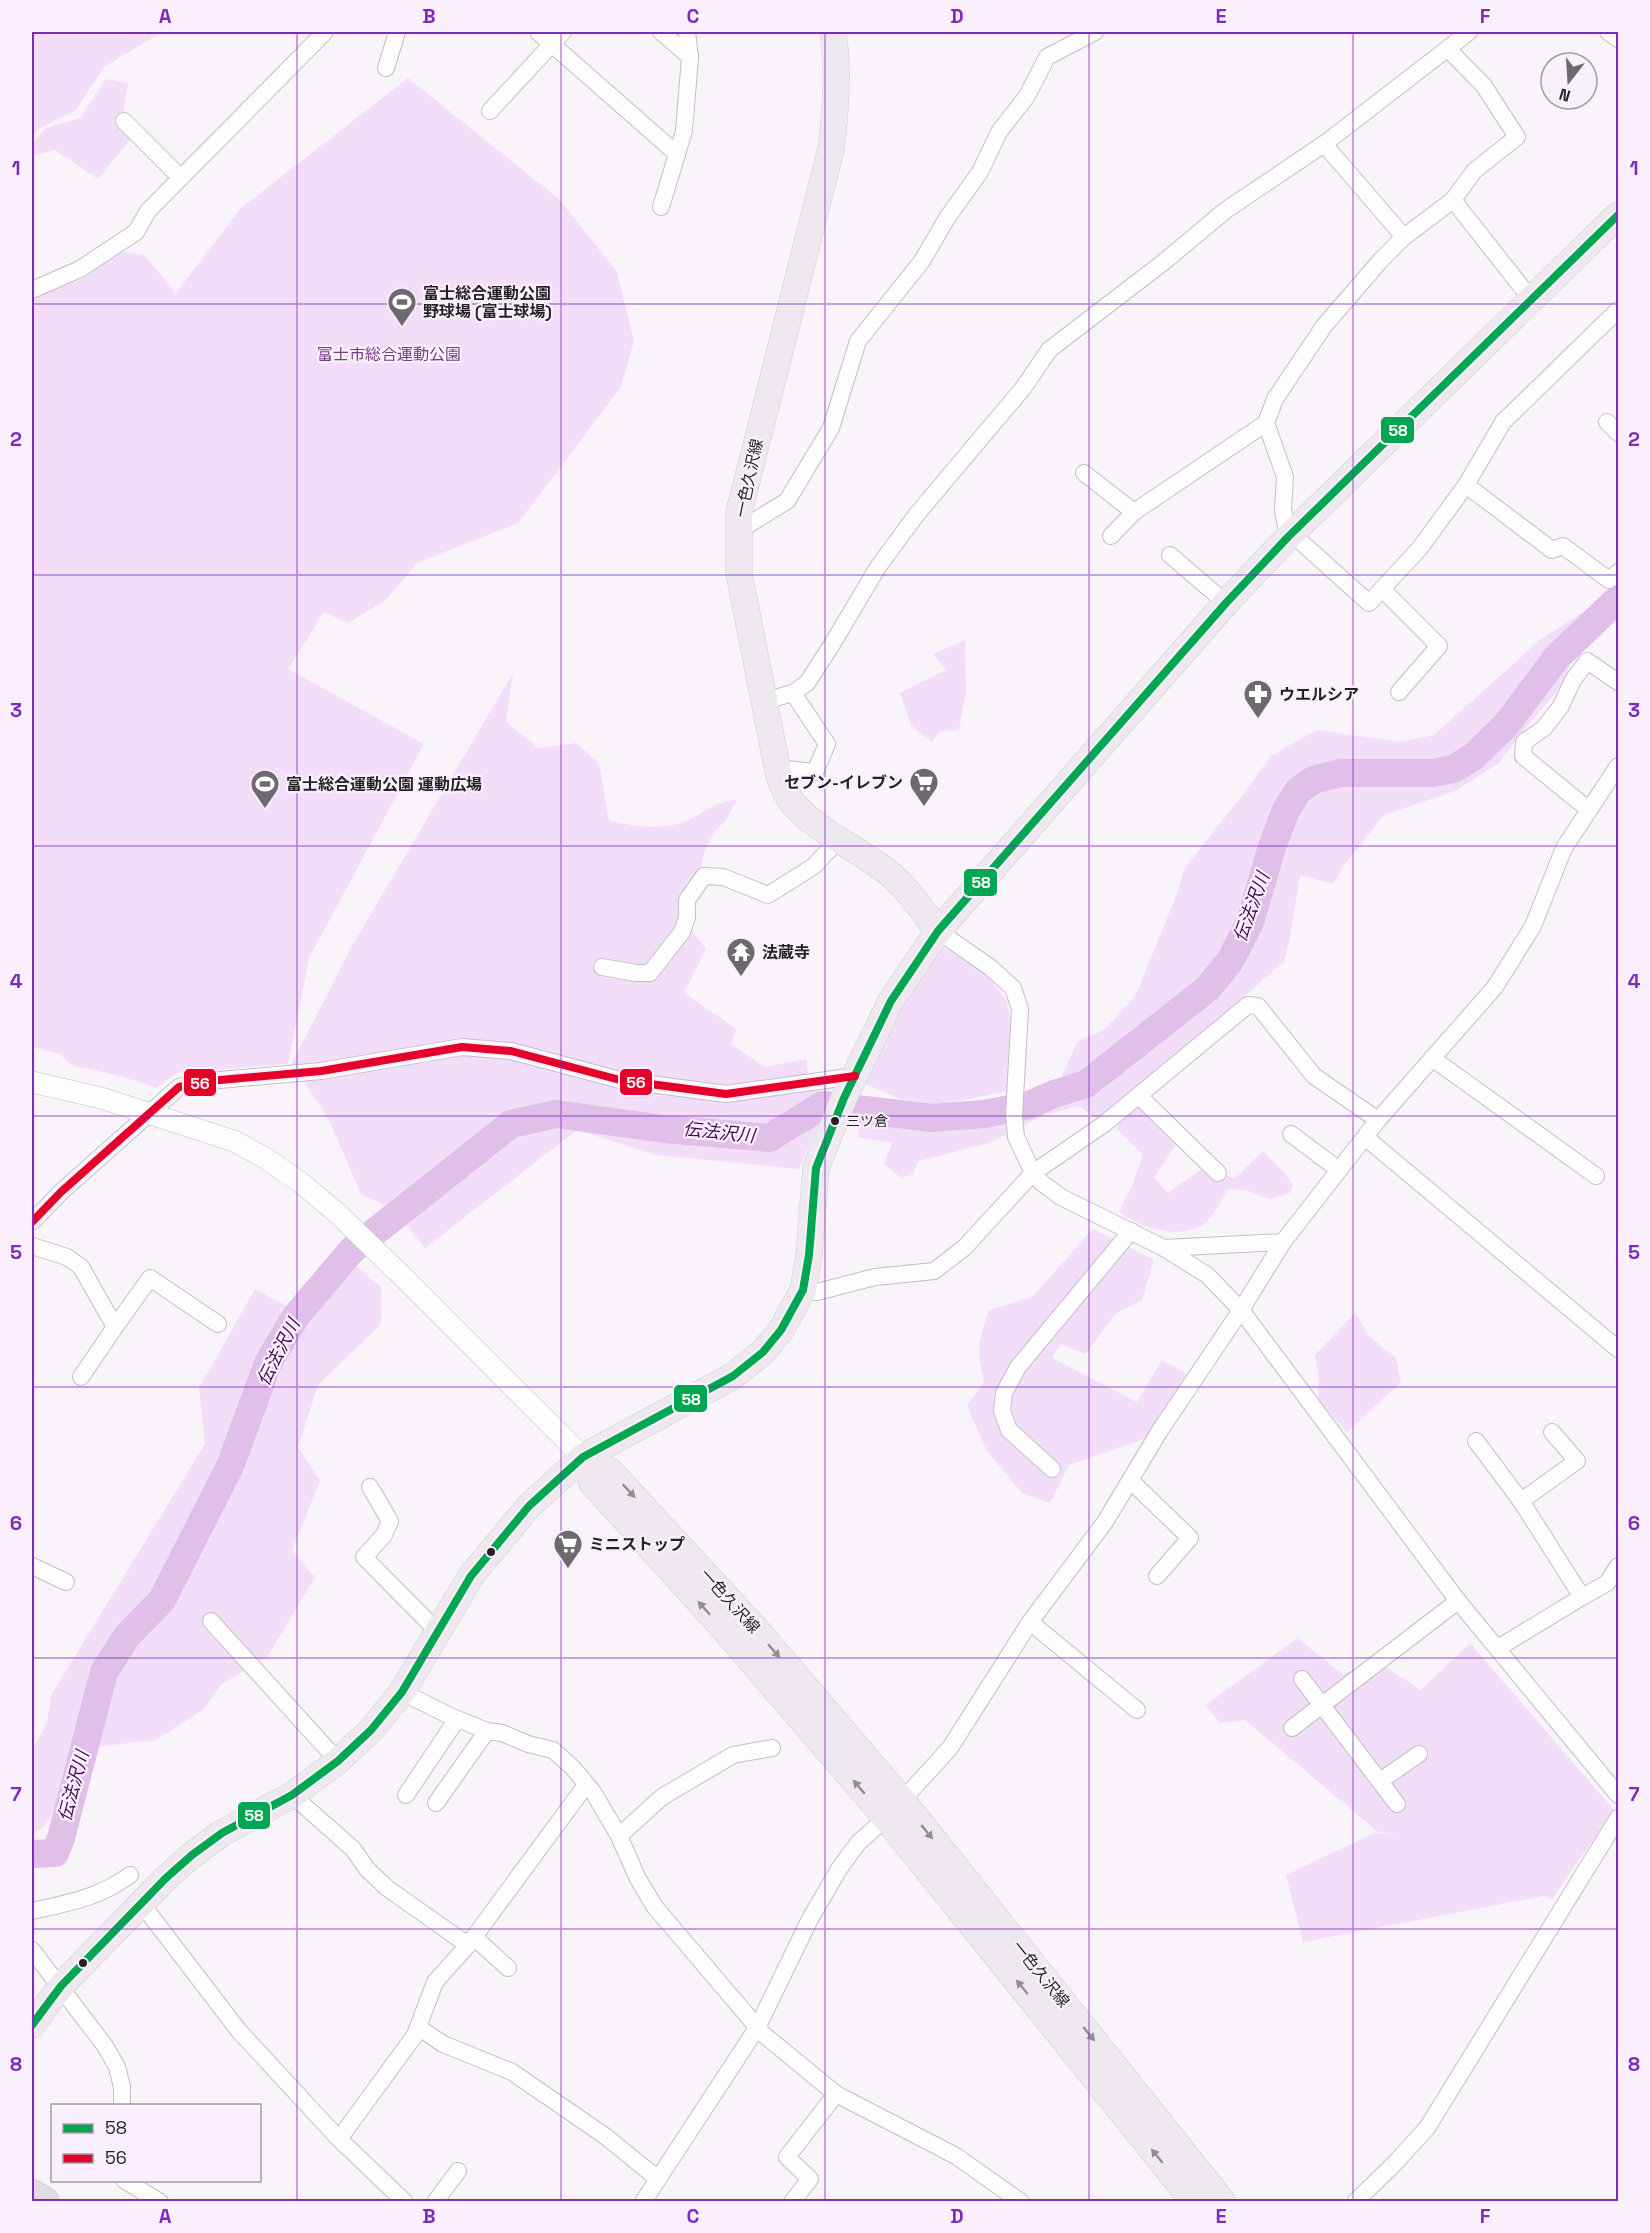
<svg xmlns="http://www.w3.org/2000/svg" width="1650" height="2233" font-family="'Space Grotesk','Noto Sans JP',sans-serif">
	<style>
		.green { fill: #f2def8 }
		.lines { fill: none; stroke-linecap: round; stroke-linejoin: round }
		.river { stroke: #e0bfe8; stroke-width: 28 }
		.minor-casing { stroke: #c4bfc5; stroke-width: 18 }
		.tertiary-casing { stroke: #c4bfc5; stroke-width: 22 }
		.primary-casing { stroke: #d1ced2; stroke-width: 27 }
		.motorway-casing { stroke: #d1ced2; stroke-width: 32 }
		.minor { stroke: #fefdfe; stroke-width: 16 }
		.tertiary { stroke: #fefdfe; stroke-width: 21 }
		.primary { stroke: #ede9ee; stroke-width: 26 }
		.motorway { stroke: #e2dbe4; stroke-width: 30 }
		.bus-1-casing { stroke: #faf0fd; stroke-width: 12 }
		.bus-2-casing { stroke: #faf0fd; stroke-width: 12 }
		.bus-1 { stroke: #00a651; stroke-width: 8 }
		.bus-2 { stroke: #e4002b; stroke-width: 8 }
		.oneway { fill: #928e93 }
		.grid { fill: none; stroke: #7b2cbf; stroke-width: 1.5; stroke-opacity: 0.55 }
		.bus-dot { fill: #231f24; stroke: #faf0fd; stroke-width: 2 }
		.labels { text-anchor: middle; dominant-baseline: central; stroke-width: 4.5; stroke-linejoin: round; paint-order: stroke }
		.bus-label { font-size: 14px; fill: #231f24; stroke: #faf0fd; text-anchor: start }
		.poi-label { font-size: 16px; font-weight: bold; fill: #231f24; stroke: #faf0fd; text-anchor: start }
		.park-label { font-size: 16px; fill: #743e82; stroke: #faf0fd }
		.street-label { font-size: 16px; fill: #231f24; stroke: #faf0fd }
		.water-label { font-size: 18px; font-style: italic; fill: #430c50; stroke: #faf0fd }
		.line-badge { stroke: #faf0fd; stroke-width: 2 }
		.badge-label { font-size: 16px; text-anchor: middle; font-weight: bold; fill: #fff }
		.neatline { fill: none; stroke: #7b2cbf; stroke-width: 2 }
		.grid-label { font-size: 20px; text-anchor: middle; font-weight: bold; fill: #7b2cbf }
	</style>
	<rect width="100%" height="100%" fill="#f9f3fa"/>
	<g class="green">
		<polygon points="32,32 162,32 104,67 75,111 38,129 32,136"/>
		<polygon points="408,78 559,199 617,272 634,341 621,387 518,523 417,563 386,600 348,623 324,612 288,669 424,744 309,958 288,1064 177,1073 156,1088 121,1076 71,1065 60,1054 32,1047 32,297 82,279 117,251 144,255 176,293 241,208"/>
		<polygon points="106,79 128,83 121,126 130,140 98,179 55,150 32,156 32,144 46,128 80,118"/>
		<polygon points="1618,585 1618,610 1570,663 1566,681 1528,725 1499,763 1455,791 1384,815 1346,863 1333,884 1300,875 1289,943 1284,961 1104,1124 1079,1106 1044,1115 989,1143 918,1161 913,1174 901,1178 884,1164 892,1143 858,1137 863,1101 929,1124 1053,1094 1078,1041 1104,1030 1136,995 1178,891 1184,869 1244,793 1271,756 1316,730 1400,742 1434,735 1541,639 1594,605"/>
		<polygon points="965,640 966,692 959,730 940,731 932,742 911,725 900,693 946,670 933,654"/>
		<path d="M 513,673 L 506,722 L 538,748 L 576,743 L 599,763 L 609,821 C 633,826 657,830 681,823 C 703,816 711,801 737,800 L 726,820 L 714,832 L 704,853 L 691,929 L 706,949 L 684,993 L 737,1029 L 731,1044 L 765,1067 L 806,1059 L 811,1089 L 832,1094 L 799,1169 L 656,1155 L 577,1130 L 425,1248 L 393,1209 L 361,1194 L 329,1120 L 292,1063 L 352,946 Z"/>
		<polygon points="941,946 984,973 1006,999 1012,1026 1008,1091 938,1105 905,1101 863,1083 888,1026"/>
		<path d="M 1140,1100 L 1179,1140 L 1154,1178 L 1168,1193 L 1202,1169 L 1235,1178 L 1263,1151 L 1283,1171 L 1293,1185 L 1290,1193 L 1270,1199 L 1247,1191 L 1228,1189 C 1222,1199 1216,1213 1207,1221 C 1185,1242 1139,1229 1119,1211 L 1132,1186 L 1143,1155 L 1117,1129 L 1119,1122 Z"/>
		<path d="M 1093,1229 L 1154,1260 L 1142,1300 L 1115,1314 L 1086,1354 L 1060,1344 L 1052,1358 L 1137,1402 L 1162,1360 L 1187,1374 L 1147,1438 L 1069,1465 L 1050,1503 L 1022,1493 L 987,1451 L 967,1406 L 984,1382 C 976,1349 978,1342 989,1310 L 1032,1297 Z"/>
		<polygon points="354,1264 381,1287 381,1324 318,1385 298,1447 320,1481 292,1550 315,1577 268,1656 222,1684 204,1709 156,1740 85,1748 78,1777 43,1828 32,1833 32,1750 47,1723 51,1695 205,1444 199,1388 255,1289 285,1305 311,1307 326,1275"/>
		<polygon points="1355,1313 1369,1336 1396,1358 1401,1382 1347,1432 1318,1400 1319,1379 1315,1355"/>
		<polygon points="1297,1638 1343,1674 1377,1661 1421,1690 1470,1643 1614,1810 1552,1899 1543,1896 1303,1942 1286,1875 1374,1833 1401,1835 1378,1832 1245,1720 1220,1723 1206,1705"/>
	</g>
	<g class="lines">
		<polyline class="river" points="32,1854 55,1853 61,1838 104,1672 127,1636 162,1600 231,1464 268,1363 296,1316 352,1250 511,1124 556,1114 664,1129 769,1138 823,1105 932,1118 984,1114 1029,1105 1054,1094 1086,1084 1207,989 1230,961 1250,922 1272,847 1286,810 1298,791 1313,780 1340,773 1432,773 1453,769 1473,757 1506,725 1557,657 1618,599"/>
		<g class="minor-casing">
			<g id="minor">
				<polyline points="538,32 677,154"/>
				<polyline points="661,32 690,57"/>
				<polyline points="1608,32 1618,39"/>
				<polyline points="1448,49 1484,86 1517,137 1474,171 1453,200"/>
				<polyline points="386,68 397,32"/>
				<polyline points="490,111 563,32"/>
				<polyline points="124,121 180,177"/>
				<polyline points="1324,144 1404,237"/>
				<polyline points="661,207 684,131 690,57 687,32"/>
				<polyline points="32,290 80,269 136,232 148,211 325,32"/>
				<polyline points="1607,422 1618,433"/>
				<polyline points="1084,473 1134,512"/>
				<polyline points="1466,485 1552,550 1563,546 1609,580 1618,572"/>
				<polyline points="738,531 787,501 831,428 858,341 922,261 947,218 980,172 999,132 1027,96 1047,57 1095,32"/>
				<polyline points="1291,533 1369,603 1420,548 1466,485 1503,422 1618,310"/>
				<polyline points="1111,536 1134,512 1266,423"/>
				<polyline points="1288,537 1283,510 1285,477 1266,423 1275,399 1324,326 1381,260 1404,237 1453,200 1531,299"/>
				<polyline points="1170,555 1226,603"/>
				<polyline points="1383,590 1439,646 1399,692"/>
				<polyline points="764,701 793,693 807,683 831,646 878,567 917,514 1024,387 1049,350 1165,261 1226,210 1324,144 1469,32"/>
				<polyline points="777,768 815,772 827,744 793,693"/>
				<polyline points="1589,810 1523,756 1524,742 1544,728 1561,706 1573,680 1587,661 1618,682"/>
				<polyline points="938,931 991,968 1013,988 1020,1009 1014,1115 1016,1137 1033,1173 1042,1183 1061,1197 1164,1248 1207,1275 1241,1310 1458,1601 1618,1795"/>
				<polyline points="602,967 636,973 650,973 682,932 687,917 687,900 704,876 723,877 768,895 814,866 839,839"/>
				<polyline points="1432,1058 1596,1176"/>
				<polyline points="1139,1096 1218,1173"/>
				<polyline points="1291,1134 1339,1170"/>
				<polyline points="1365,1137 1618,1349"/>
				<polyline points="32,1222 61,1192 179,1087 209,1081 321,1071 462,1047 511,1051 620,1080 726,1094 855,1076"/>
				<polyline points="32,1246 67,1257 81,1267 115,1327 81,1377"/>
				<polyline points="1164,1248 1283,1242"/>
				<polyline points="803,1290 817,1292 875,1277 934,1271 964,1248 1033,1173 1104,1124 1248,1005 1258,1006 1314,1076 1378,1120"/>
				<polyline points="115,1327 150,1278 218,1324"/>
				<polyline points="1476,1441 1521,1501 1582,1597 1498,1648"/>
				<polyline points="1052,1469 1009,1430 1002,1411 1004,1393 1018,1367 1131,1231"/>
				<polyline points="1130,1480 1190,1538 1157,1576"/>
				<polyline points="370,1487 390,1521 384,1535 364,1557 438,1632"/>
				<polyline points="1521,1501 1577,1461 1552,1432"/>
				<polyline points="32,1566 66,1582"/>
				<polyline points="1582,1597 1607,1583 1618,1566"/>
				<polyline points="211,1621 338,1761"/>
				<polyline points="1030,1622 1137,1710"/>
				<polyline points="1302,1679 1397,1804"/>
				<polyline points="402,1692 450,1716 487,1731 502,1733 528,1744 553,1750 573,1768 593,1792 619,1836 638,1879 655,1907 763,2034 836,2094 956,2156 1021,2202"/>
				<polyline points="1292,1728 1458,1601"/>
				<polyline points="1380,1781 1419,1754"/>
				<polyline points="292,1795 353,1849 367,1869 387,1888 468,1945"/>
				<polyline points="406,1795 457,1719"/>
				<polyline points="436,1803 487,1731"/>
				<polyline points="619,1836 662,1797 733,1755 772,1748"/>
				<polyline points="141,1903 239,2031 339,2139 405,2202"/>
				<path d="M 32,1911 C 68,1903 99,1898 130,1875"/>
				<polyline points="474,1937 508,1968"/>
				<polyline points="32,1950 105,2046 117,2067 122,2087 122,2106"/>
				<polyline points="418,2027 443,2044 512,2072 605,2136 658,2179"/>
				<polyline points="339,2139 415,2035 435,1982 468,1945 586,1785"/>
				<polyline points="124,2180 160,2202"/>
				<polyline points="435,2202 458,2171"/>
				<polyline points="643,2202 757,2028 810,1919 839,1869 858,1843 886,1818 950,1748 1030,1622 1105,1522 1159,1432 1241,1310 1283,1242 1378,1120 1495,987 1533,926 1564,848 1618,766"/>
				<polyline points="792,2202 810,2179 787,2157 836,2094"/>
				<polyline points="1355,2202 1395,2163 1427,2128 1618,1818"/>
			</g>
		</g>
		<g class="tertiary-casing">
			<polyline id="tertiary" points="32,1082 101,1098 234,1141 265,1158 300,1182 337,1213 401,1275 583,1457"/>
		</g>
		<g class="primary-casing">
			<g id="primary">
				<path d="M 833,32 C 839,70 836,110 831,149 L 739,512 L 739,573 L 779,777 C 783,786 786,795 792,802 C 815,831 861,850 890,874 C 909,890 923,911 938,931"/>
				<polyline points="583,1457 611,1472 757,1630 902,1800 1223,2202"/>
				<polyline points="583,1457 592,1483 723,1628 886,1818 1194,2202"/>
				<polyline points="32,2025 61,1986 166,1878 192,1855 222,1833 292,1795 338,1761 371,1730 402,1692 471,1576 529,1506 583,1457 733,1376 763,1352 781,1330 803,1290 809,1255 816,1168 844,1098 891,1001 938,931 1226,603 1288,537 1618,215"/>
			</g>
		</g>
		<g class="motorway-casing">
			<polyline id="motorway" points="32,2195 44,2202"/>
		</g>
		<use href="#minor" class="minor"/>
		<use href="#tertiary" class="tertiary"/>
		<use href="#primary" class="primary"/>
		<use href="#motorway" class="motorway"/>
		<g class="bus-1-casing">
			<polyline id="bus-1" points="32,2025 61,1986 166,1878 192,1855 222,1833 292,1795 338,1761 371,1730 402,1692 471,1576 529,1506 583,1457 733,1376 763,1352 781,1330 803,1290 809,1255 816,1168 844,1098 891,1001 938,931 1226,603 1288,537 1618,215"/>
		</g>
		<g class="bus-2-casing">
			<polyline id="bus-2" points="32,1222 61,1192 179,1087 209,1081 321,1071 462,1047 511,1051 620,1080 726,1094 855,1076"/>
		</g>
		<use href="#bus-1" class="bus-1"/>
		<use href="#bus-2" class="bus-2"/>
	</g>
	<defs><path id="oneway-solid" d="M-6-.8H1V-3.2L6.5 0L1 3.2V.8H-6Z" transform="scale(1.5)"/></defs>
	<g class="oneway">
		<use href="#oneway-solid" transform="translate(629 1491) rotate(47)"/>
		<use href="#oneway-solid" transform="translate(704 1608) rotate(-132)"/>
		<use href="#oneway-solid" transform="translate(774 1651) rotate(49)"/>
		<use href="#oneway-solid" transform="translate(859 1787) rotate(-130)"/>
		<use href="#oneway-solid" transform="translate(927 1832) rotate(51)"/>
		<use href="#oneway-solid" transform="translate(1022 1987) rotate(-129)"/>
		<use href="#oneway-solid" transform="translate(1089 2034) rotate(51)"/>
		<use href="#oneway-solid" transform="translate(1157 2156) rotate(-129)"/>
	</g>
	<path class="grid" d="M 297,32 L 297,2202M 561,32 L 561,2202M 825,32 L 825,2202M 1089,32 L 1089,2202M 1353,32 L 1353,2202M 32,304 L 1618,304M 32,575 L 1618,575M 32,846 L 1618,846M 32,1116 L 1618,1116M 32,1387 L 1618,1387M 32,1658 L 1618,1658M 32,1929 L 1618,1929"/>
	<defs>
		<g id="stadium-pin" transform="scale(1.5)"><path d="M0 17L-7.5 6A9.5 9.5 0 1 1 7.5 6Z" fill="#6e696f" stroke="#faf0fd"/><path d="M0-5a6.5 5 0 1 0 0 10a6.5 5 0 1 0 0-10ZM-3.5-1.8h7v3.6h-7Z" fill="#fff"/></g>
		<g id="pharmacy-pin" transform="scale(1.5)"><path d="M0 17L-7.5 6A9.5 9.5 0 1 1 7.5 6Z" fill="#6e696f" stroke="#faf0fd"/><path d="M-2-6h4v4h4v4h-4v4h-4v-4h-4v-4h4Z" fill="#fff"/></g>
		<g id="supermarket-pin" transform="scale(1.5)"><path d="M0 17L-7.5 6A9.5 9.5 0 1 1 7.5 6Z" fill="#6e696f" stroke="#faf0fd"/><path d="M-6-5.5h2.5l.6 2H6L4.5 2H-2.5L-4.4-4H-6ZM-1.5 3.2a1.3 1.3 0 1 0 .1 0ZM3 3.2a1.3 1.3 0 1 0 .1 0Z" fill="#fff"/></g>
		<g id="temple-pin" transform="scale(1.5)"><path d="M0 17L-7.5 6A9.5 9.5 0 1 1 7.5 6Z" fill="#6e696f" stroke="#faf0fd"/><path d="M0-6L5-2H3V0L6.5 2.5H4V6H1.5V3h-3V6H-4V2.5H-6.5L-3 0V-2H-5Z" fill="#fff"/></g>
	</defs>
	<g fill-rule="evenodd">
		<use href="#stadium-pin" x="402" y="302"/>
		<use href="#pharmacy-pin" x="1258" y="694"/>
		<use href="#supermarket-pin" x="924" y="782"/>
		<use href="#stadium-pin" x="265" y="784"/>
		<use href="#temple-pin" x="741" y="952"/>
		<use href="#supermarket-pin" x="568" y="1544"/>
	</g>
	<g class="bus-dot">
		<circle cx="835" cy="1121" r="5"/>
		<circle cx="491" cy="1552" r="5"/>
		<circle cx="83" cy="1963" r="5"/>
	</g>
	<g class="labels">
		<g class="bus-label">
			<text x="846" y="1121">三ツ倉</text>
		</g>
		<g class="poi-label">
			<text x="423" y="293">富士総合運動公園<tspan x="423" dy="18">野球場 (富士球場)</tspan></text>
			<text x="1279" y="694">ウエルシア</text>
			<text x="903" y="782" text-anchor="end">セブン-イレブン</text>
			<text x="286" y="784">富士総合運動公園 運動広場</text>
			<text x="762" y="952">法蔵寺</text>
			<text x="589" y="1544">ミニストップ</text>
		</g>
		<g class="park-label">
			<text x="389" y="354">富士市総合運動公園</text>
		</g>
		<g class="street-label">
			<text transform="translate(749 478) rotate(-78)">一色久沢線</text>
			<text transform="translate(730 1601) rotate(48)">一色久沢線</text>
			<text transform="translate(1041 1974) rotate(51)">一色久沢線</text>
		</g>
		<g class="water-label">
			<text transform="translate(1251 907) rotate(-70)">伝法沢川</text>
			<text transform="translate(719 1132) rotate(6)">伝法沢川</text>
			<text transform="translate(278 1352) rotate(-63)">伝法沢川</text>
			<text transform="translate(73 1786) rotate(-75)">伝法沢川</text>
		</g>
	</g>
	<g class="line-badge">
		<rect x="1380" y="416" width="35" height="28" rx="6" fill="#00a651"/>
		<rect x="963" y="868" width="35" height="29" rx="6" fill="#00a651"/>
		<rect x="619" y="1068" width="34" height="28" rx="6" fill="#e4002b"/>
		<rect x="183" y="1068" width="34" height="29" rx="6" fill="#e4002b"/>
		<rect x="673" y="1384" width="35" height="29" rx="6" fill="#00a651"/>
		<rect x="237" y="1801" width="34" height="29" rx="6" fill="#00a651"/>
	</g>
	<g class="badge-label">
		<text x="1398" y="436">58</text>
		<text x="981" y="888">58</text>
		<text x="636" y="1088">56</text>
		<text x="200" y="1089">56</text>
		<text x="691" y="1405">58</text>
		<text x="254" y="1821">58</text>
	</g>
	<rect width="1650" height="2233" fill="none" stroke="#faf0fd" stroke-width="66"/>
	<rect x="51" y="2104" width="210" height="78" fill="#faf0fd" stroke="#a49ca6" stroke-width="1.5"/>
	<rect x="63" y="2124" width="30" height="9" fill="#00a651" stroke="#a49ca6" stroke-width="1.5"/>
	<text x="105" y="2134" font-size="18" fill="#231f24">58</text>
	<rect x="63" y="2154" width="30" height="9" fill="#e4002b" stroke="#a49ca6" stroke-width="1.5"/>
	<text x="105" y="2164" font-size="18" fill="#231f24">56</text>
	<g transform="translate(1569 81) rotate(197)"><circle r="28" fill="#faf0fd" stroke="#a49ca6" stroke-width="1.5"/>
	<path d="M0-4.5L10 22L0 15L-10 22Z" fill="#6e696f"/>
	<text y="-9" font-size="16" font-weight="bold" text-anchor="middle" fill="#231f24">N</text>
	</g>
	<rect x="33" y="33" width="1584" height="2167" class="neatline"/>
	<g class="grid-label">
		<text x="165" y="23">A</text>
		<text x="429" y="23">B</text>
		<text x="693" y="23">C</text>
		<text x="957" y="23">D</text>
		<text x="1221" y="23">E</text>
		<text x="1485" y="23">F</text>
		<text x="16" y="175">1</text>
		<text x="1634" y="175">1</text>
		<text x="16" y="446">2</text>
		<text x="1634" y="446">2</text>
		<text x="16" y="717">3</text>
		<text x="1634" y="717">3</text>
		<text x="16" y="988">4</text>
		<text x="1634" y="988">4</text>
		<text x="16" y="1259">5</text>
		<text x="1634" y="1259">5</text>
		<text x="16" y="1530">6</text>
		<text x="1634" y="1530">6</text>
		<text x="16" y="1801">7</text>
		<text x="1634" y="1801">7</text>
		<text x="16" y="2071">8</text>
		<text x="1634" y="2071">8</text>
		<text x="165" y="2223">A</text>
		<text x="429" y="2223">B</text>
		<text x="693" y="2223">C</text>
		<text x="957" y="2223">D</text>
		<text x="1221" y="2223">E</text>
		<text x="1485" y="2223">F</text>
	</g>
</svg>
